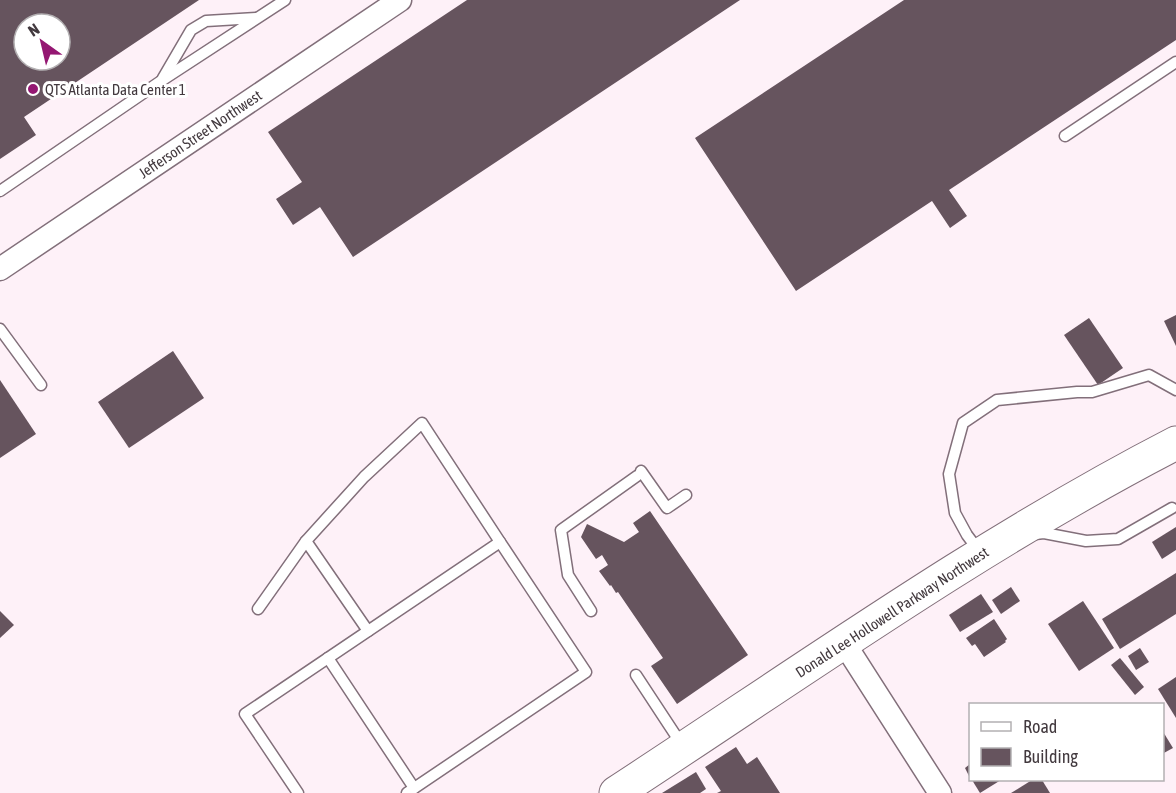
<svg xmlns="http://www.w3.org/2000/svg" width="1176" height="793" font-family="'Asap Condensed',sans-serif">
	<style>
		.building { fill: #66545e; fill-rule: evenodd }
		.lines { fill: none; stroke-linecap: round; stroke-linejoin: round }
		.lane-casing { stroke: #826f7a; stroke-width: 13 }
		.street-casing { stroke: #826f7a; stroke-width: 25 }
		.primary-casing { stroke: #826f7a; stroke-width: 35 }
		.lane { stroke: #fff; stroke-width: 10 }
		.street { stroke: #fff; stroke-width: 22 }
		.primary { stroke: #fff; stroke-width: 33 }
		.poi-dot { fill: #941772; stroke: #fff; stroke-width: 2 }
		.labels { text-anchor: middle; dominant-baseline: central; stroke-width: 6; stroke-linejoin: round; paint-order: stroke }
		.poi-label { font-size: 15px; fill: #42393e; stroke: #fff; text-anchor: start }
		.street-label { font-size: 15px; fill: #42393e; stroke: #fff }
	</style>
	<rect width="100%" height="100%" fill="#fef1f8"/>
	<g class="building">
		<path d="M 0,0 L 199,0 L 24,117 L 36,135 L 0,159 ZM 24,24 L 60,24 L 60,60 L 24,60 Z"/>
		<polygon points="467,0 740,0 353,257 320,207 293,225 276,199 302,182 268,132"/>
		<polygon points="904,0 1176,0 1176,40 949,190 967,216 950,228 932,201 796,291 695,138"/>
		<polygon points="1176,315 1176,346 1164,321"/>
		<polygon points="1089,318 1123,368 1098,385 1064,335"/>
		<polygon points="173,351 204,398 129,448 98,402"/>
		<polygon points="0,380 36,434 0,458"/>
		<polygon points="650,511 748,655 677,704 651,666 663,658 618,592 616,593 611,585 610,586 599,571 608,565 602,555 596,559 581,537 587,524 624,542 639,532 633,523"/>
		<polygon points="1176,527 1176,550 1162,559 1152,542"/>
		<polygon points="1176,573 1176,614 1120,649 1102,619"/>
		<polygon points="1011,587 1020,601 1001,614 992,600"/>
		<polygon points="981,594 993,612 960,632 949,615"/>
		<polygon points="1083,601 1114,648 1079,671 1048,624"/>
		<polygon points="0,611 14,625 0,638"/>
		<polygon points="994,619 1007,639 1005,641 1006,642 984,657 975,644 972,646 966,638"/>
		<polygon points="1140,648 1149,662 1136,670 1128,656"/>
		<polygon points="1120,658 1144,687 1135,695 1111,665"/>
		<polygon points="1176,677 1176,718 1158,689"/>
		<polygon points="1162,730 1173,748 1162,754"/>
		<polygon points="736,747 747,764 757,757 780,793 717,793 721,791 705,767"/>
		<polygon points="970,764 970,778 965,768"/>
		<polygon points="696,772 706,789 700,793 662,793"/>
		<polygon points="972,780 1001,780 980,793"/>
		<polygon points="1032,780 1042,780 1050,793 1011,793"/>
	</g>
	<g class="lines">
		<g class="lane-casing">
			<g id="lane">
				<polyline points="163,78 191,30 206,21 256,18"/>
				<polyline points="1065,136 1176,62"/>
				<polyline points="0,191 161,81 285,0"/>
				<polyline points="0,329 41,385"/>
				<polyline points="641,471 667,508 686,495"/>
				<polyline points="1035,534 1044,533 1086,541 1118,539 1172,508"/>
				<polyline points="306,541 368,631"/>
				<polyline points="979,551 967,535 955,513 949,474 963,423 997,400 1077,392 1092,392 1149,375 1176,390"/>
				<polyline points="258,609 306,541 364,477 422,423 500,542 245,714 298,793"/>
				<polyline points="591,611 568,575 561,530 637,476"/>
				<polyline points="328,658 414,788"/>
				<polyline points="636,675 682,745"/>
				<polyline points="407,793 586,672 500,542"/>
			</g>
		</g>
		<g class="street-casing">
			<g id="street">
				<polyline points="0,269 400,0"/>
				<polyline points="844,643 940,793"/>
			</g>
		</g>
		<g class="primary-casing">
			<path id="primary" d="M 616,793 C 800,673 980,544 1176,443"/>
		</g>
		<use href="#lane" class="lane"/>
		<use href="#street" class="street"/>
		<use href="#primary" class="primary"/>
	</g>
	<circle class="poi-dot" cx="33" cy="89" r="6"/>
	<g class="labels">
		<g class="poi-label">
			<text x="45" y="89">QTS Atlanta Data Center 1</text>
		</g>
		<g class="street-label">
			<text transform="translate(200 134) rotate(-34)">Jefferson Street Northwest</text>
			<text transform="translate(892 612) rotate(-33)">Donald Lee Hollowell Parkway Northwest</text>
		</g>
	</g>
	<rect x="969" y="703" width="195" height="78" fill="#ffffff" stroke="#b3b0b2" stroke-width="1.5"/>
	<rect x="981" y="722" width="30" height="9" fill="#ffffff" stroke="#b3b0b2" stroke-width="1.5"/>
	<text x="1023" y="733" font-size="18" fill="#42393e">Road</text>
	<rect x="981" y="748" width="30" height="18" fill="#66545e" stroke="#b3b0b2" stroke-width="1.5"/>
	<text x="1023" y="763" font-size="18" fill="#42393e">Building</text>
	<g transform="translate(42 42) rotate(326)"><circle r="28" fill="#ffffff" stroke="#b3b0b2" stroke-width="1.5"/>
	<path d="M0-4.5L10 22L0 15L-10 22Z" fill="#941772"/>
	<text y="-9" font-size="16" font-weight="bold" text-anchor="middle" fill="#42393e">N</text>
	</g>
</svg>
